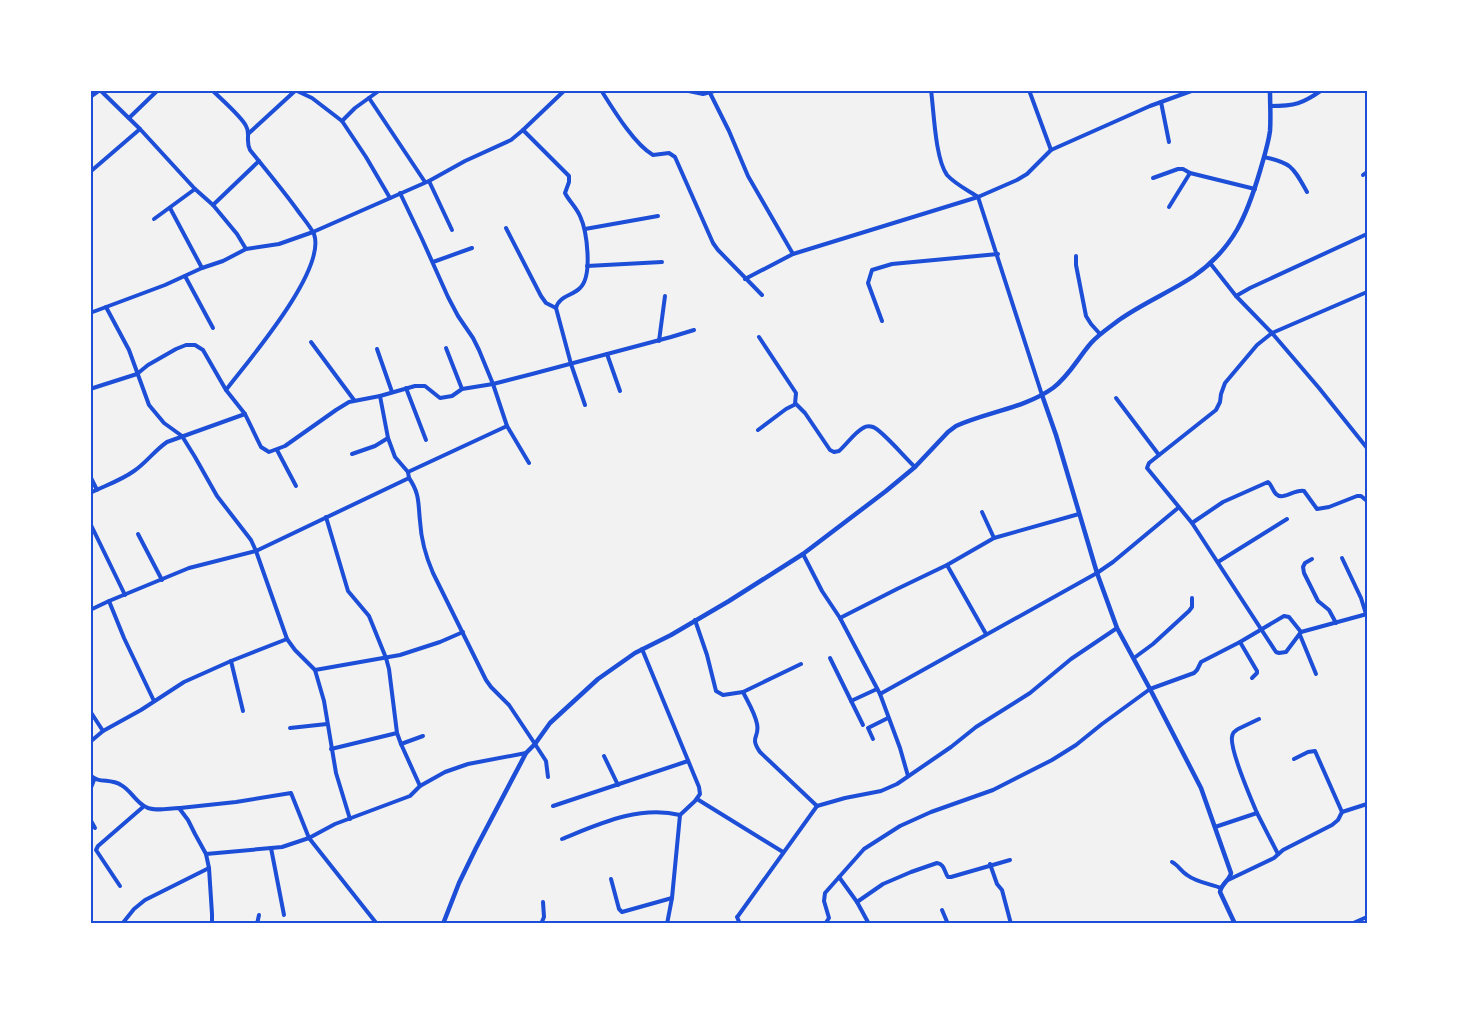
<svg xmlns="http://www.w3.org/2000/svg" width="1457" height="1014" font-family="'Varela Round',sans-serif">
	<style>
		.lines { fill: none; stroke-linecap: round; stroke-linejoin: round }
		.minor { stroke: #1d4ed8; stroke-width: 4 }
		.tertiary { stroke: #1d4ed8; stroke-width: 4.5 }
		.neatline { fill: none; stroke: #1d4ed8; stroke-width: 2 }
	</style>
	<rect width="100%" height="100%" fill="#f2f2f2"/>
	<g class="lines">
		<g class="minor">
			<path d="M 212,90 C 220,98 242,117 246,126 C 251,134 245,139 250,150 C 266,170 283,190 298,211 C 303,218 310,226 314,234 C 327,270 248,361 226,390"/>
			<polyline points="295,90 312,98 342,121 366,157 390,198"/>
			<path d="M 601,90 C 613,109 634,144 653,155 L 669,153 L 675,157 L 713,243 L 718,250 L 762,295"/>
			<polyline points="684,90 703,94 718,90"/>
			<path d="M 931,90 C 934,112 935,158 947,175 C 955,184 969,191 978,197 L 1042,395"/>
			<polyline points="1029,90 1051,150"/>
			<polyline points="710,93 729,131 748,176 793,254"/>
			<polyline points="90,97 100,90 140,129 195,189 213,205 237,234 246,249"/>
			<polyline points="369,98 425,182"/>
			<polyline points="1161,102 1169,142"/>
			<path d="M 1270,106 C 1295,106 1302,104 1322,90"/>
			<polyline points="129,118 158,90"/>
			<polyline points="342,121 355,108 380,90"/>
			<path d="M 523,130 L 569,176 L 569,182 L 565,193 C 569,201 576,207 580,216 C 587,231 593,276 580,288 C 572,296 559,296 556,308 L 571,364 L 585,405"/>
			<polyline points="248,134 296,90"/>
			<path d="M 1264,157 C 1292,163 1293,167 1307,192"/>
			<polyline points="90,172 140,129"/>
			<polyline points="1363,175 1367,172"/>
			<polyline points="1153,178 1178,169 1183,169 1190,173 1255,189"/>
			<polyline points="429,181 452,230"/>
			<polyline points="400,193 422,239 448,297 458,316 473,338 479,350 493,384 507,426 529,463"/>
			<polyline points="213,205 259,161"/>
			<polyline points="1169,207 1190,173"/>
			<polyline points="170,208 202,268"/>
			<polyline points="154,219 195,189"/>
			<polyline points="506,228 541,296 546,303 556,308"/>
			<polyline points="585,229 658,216"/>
			<polyline points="1076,256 1076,265 1086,316 1091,324 1100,334"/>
			<polyline points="433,262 472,248"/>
			<polyline points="1210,263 1236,296 1272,333 1319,388 1367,448"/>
			<polyline points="587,266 662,262"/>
			<polyline points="185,276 213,328"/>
			<polyline points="745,279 793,254 978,197 1017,180 1027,174 1051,150 1150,106 1194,90"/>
			<polyline points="1236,296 1250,288 1367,234"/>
			<polyline points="106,307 129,350 149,405 164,423 182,436 195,457 217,496 251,540 256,551 287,639 295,650 315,670 324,701 336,773 350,819"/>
			<polyline points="90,313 165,285 202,268 223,261 246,249 279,244 313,232 429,181 465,161 511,140 523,130 565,90"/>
			<polyline points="882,321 868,283 872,270 892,264 998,254"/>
			<polyline points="759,337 796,393 795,404"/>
			<polyline points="659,341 665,296"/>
			<polyline points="311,342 354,400"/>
			<polyline points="446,348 462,389"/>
			<polyline points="377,349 392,392"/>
			<polyline points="607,354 620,391"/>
			<polyline points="406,388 426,440"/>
			<polyline points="90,389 137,374 148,365 176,349 186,345 195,345 203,350 226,390 245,414 261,447 269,452 285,446 336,410 349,402 380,396 415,386 425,386 440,398 452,396 462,389 493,384 532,374 671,337 694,330"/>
			<polyline points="380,396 388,438 395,457 408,472"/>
			<polyline points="1116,398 1159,455"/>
			<path d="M 758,430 L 786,409 L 796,404 L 805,413 L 830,450 L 834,452 L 839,451 C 847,444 854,433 863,428 C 866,426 870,426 873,427 C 882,430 906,459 915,467"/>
			<polyline points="277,450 296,486"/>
			<polyline points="352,454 375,446 388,438"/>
			<polyline points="90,476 97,490"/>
			<path d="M 409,478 C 420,494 418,503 420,521 C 421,538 426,557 433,573 L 486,680 L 491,687 L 509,705 L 535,744 L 546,761 L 548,777"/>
			<path d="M 90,493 C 104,486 120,481 134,471 C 146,463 154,451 167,442 L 245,414"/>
			<polyline points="326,517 348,591 369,616 386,658 389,669 397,733 401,744 420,786"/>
			<polyline points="90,523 125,595"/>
			<path d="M 1192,523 L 1223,502 L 1268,482 C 1272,485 1272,490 1276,494 C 1283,501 1294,489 1304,491 L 1317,509 L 1329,507 L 1357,496 L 1361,496 L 1367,501"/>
			<polyline points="138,534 162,580"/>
			<polyline points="994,538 1079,514"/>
			<polyline points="803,554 822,591 840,618 880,694 900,748 908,776"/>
			<polyline points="1342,558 1361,598 1366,614"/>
			<polyline points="1312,559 1305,563 1303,567 1304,573 1318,601 1329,610 1336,623"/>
			<polyline points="1218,562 1287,519"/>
			<polyline points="947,565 986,634"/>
			<polyline points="109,601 124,638 154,701"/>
			<polyline points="90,610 109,601 189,568 256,551 409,478 408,472 507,426"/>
			<polyline points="840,618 897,589 947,565 994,538 982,512"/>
			<path d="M 695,620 L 707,655 L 716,691 L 723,695 L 743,692 C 748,702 755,713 757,724 C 760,738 749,736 760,752 L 817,806"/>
			<polyline points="1301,632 1286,652 1279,653 1276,652 1192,523 1147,468 1149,463 1216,410 1220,402 1221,394 1225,383 1257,345 1272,333 1367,292"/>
			<polyline points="1300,635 1316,674"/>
			<polyline points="1240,642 1257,671 1257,673 1252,678"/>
			<polyline points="642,649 699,787 700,794 695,801 680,815 672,898 667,924"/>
			<polyline points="830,658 863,725"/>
			<polyline points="1134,658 1153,644 1189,611 1192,607 1192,598"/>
			<polyline points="231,661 243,711"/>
			<polyline points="315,670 400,655 440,642 463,632"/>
			<polyline points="743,692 801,664"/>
			<polyline points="880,694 1097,573 1113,562 1178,508"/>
			<polyline points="851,701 877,689"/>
			<polyline points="90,711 103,731"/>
			<polyline points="290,728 327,724"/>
			<polyline points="873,739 868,728 888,718"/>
			<polyline points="90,742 103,731 141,710 184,682 231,661 287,639"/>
			<polyline points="401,744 423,736"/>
			<polyline points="331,749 397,733"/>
			<polyline points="604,756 618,785"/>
			<polyline points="1294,759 1308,752 1315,751 1342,812"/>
			<path d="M 90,775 C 99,784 110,778 121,785 C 131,790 136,803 146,807 C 155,812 169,808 179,808 L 188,820 L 195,834 L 206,854 L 282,847 L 309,838 L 335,824 L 410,796 L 420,786 L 445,772 L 468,764 L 526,753"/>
			<polyline points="90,790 94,780"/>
			<polyline points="697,799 783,852"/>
			<polyline points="553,806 688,761"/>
			<polyline points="817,806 845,798 881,791 897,784 951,747 976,727 1030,693 1071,659 1117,628"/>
			<polyline points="180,808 236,802 291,793 309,838 377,924"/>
			<polyline points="1257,813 1278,854"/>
			<polyline points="90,819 95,828"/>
			<path d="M 1215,827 L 1257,813 C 1251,799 1230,749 1232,737 C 1233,732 1234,732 1238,729 L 1259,719"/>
			<path d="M 562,839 C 599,824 639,805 680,815"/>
			<polyline points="271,848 284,915"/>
			<polyline points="206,854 209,868 212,914 212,924"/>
			<path d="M 1172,862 C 1178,865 1181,871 1187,875 C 1196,882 1210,884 1221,888"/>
			<polyline points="990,864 997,884 1002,890 1011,924"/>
			<polyline points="839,877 857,902 869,924"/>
			<polyline points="611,879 619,909 622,912 672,898"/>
			<polyline points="1228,880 1274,858 1283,850 1332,825 1338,820 1342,812 1367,804"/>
			<polyline points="120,886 96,850 98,846 143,807"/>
			<path d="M 857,902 L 883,884 L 911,872 L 937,863 C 945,864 944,872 948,877 L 951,877 L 1010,860"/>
			<polyline points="942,910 948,924"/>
			<polyline points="122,924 134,909 145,900 209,868"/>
			<polyline points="257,924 259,915"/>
			<polyline points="541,924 544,917 543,902"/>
			<polyline points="740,924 737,917 738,916 817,806"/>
			<polyline points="825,924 829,918 824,901 825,893 864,849 900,826 931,812 993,790 1052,760 1076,745 1102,724 1150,689 1194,673 1197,670 1201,662 1240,642 1284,616 1289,617 1301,632 1367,614"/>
			<polyline points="1351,924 1367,917"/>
		</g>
		<g class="tertiary">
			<path d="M 1042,395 L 1056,435 L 1097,573 L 1117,628 L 1150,689 L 1201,788 L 1231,873 C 1230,880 1221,884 1220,892 L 1235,924"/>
			<path d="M 443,924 L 459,883 L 476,848 L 526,753 L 535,744 L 550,723 L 598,679 L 635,653 L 671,635 L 729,601 L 803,554 L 886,491 L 915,467 L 948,432 L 956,426 C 987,412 1025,408 1053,388 C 1069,376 1078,358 1091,343 C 1099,334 1110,327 1119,320 C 1143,303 1170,292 1194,276 C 1234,248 1247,215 1260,171 C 1264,157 1268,145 1270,131 C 1271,117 1270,104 1270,90"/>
		</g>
	</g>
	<rect width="1457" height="1014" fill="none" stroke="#ffffff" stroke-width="183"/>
	<rect x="92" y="92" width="1274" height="830" class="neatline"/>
</svg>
